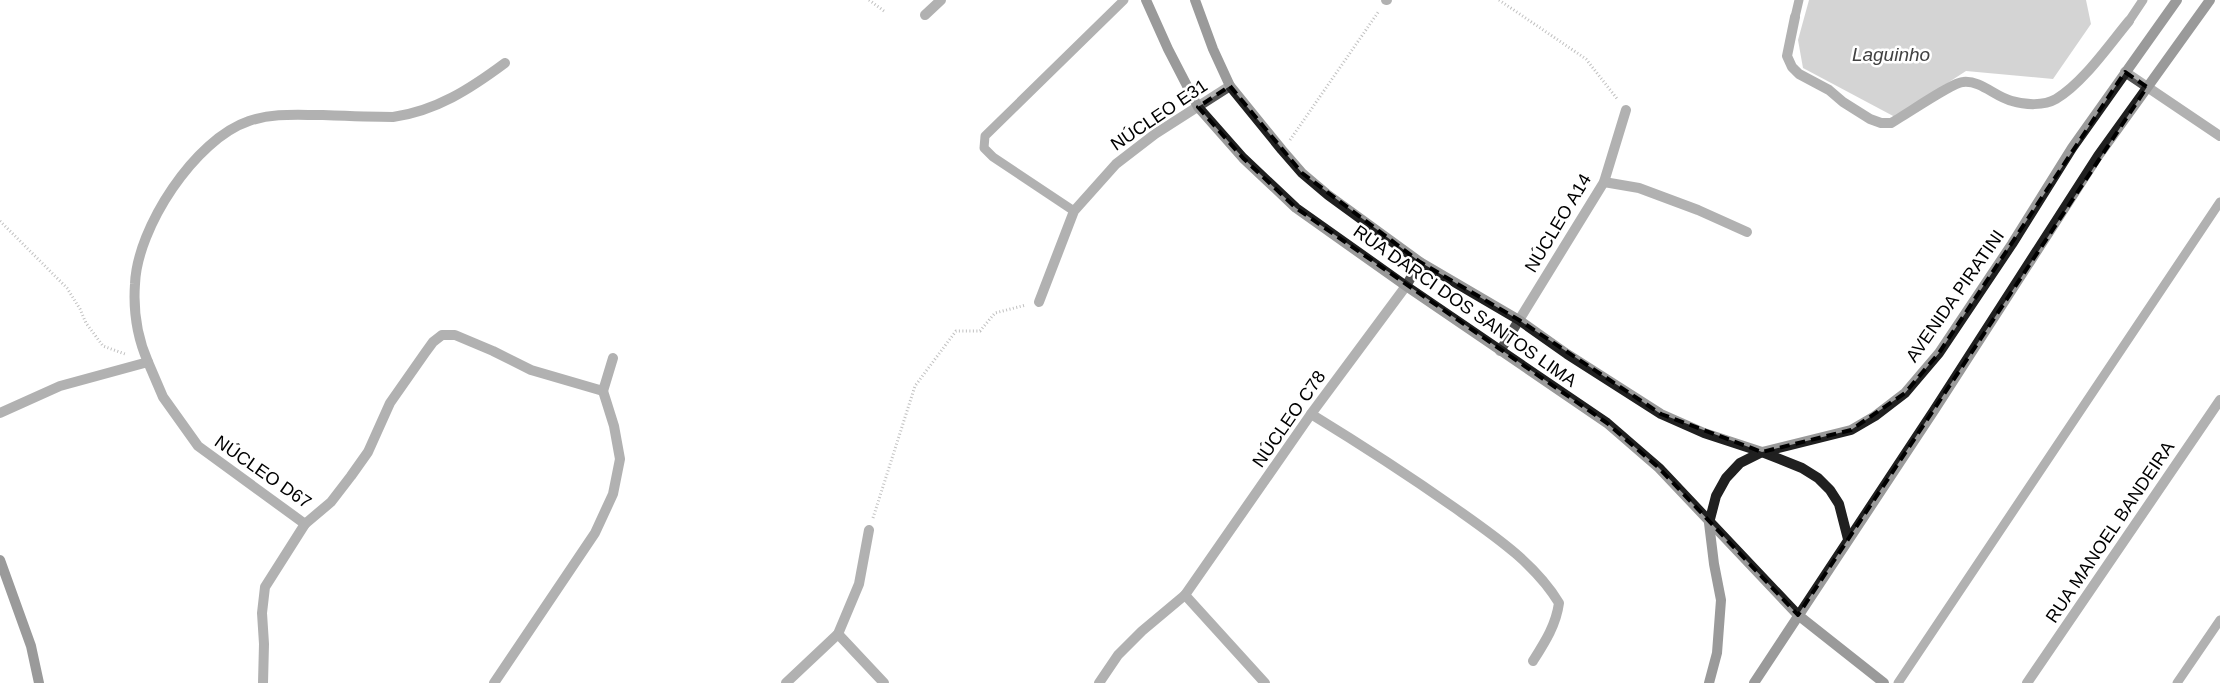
<svg xmlns="http://www.w3.org/2000/svg" width="2220" height="683" font-family="Arial,sans-serif">
	<style>
		.water { fill: #a1a1a1 }
		.lines { fill: none; stroke-linecap: round; stroke-linejoin: round }
		.path { stroke: #757575; stroke-width: 3; stroke-dasharray: 1 2.5; stroke-linecap: butt }
		.lane { stroke: #535353; stroke-width: 9 }
		.street { stroke: #535353; stroke-width: 10 }
		.secondary { stroke: #202020; stroke-width: 10 }
		.marked { fill: none; stroke: #000; stroke-width: 4; stroke-dasharray: 10 6; stroke-linejoin: round }
		.labels { text-anchor: middle; dominant-baseline: central; stroke-width: 5; stroke-linejoin: round; paint-order: stroke }
		.street-label { font-size: 18px; fill: #000; stroke: #fff }
		.water-label { font-size: 19px; font-style: italic; fill: #424242; stroke: #fff }
	</style>
	<rect width="100%" height="100%" fill="#fff"/>
	<polygon class="water" points="1809,0 2086,0 2091,24 2053,79 1966,71 1895,117 1803,68 1798,40"/>
	<g class="lines">
		<g class="path">
			<polyline points="869,0 884,11"/>
			<polyline points="1499,0 1586,59 1618,100"/>
			<polyline points="1290,140 1379,11"/>
			<polyline points="0,221 67,288 80,309 86,323 103,346 125,354"/>
			<polyline points="873,518 915,386 956,331 980,331 995,313 1026,305"/>
		</g>
		<g class="lane">
			<polyline points="1795,17 1799,0"/>
			<polyline points="2129,21 2143,0"/>
			<polyline points="1074,211 993,157 984,148 985,136 1124,0"/>
			<polyline points="1898,683 2220,202"/>
			<polyline points="2177,683 2220,620"/>
		</g>
		<g class="street">
			<polyline points="1386,0 1387,0"/>
			<polyline points="925,15 941,0"/>
			<path d="M 1795,17 L 1787,56 L 1792,67 L 1799,74 L 1829,90 L 1843,102 L 1870,119 L 1881,123 L 1891,123 C 1904,116 1953,82 1963,82 C 1981,80 1995,97 2012,101 C 2025,105 2044,106 2056,99 C 2083,83 2109,45 2129,21"/>
			<polyline points="2125,72 2220,136"/>
			<polyline points="1604,182 1639,188 1698,210 1747,232"/>
			<polyline points="1039,302 1074,211 1116,164 1155,134 1230,86"/>
			<polyline points="1500,351 1604,182 1626,110"/>
			<path d="M 148,362 C 137,337 133,312 135,284 C 137,228 195,139 249,121 C 273,113 296,115 320,115 C 345,116 369,117 393,117 C 436,111 470,89 505,63"/>
			<polyline points="0,413 60,386 148,362 163,397 198,446 305,524 331,502 351,476 368,452 390,403 425,353 433,342 442,335 455,335 493,351 531,370 603,391 613,358"/>
			<path d="M 1311,414 C 1360,444 1408,475 1455,508 C 1493,535 1535,563 1559,603 C 1556,625 1545,642 1533,661"/>
			<polyline points="1185,595 1265,683"/>
			<polyline points="838,634 884,683"/>
			<polyline points="263,683 264,644 262,613 265,587 305,524"/>
			<polyline points="494,683 595,533 613,494 620,459 614,426 603,391"/>
			<polyline points="786,683 838,634 859,584 869,530"/>
			<polyline points="1099,683 1118,655 1142,631 1185,595 1311,414 1406,286 1420,262"/>
			<polyline points="2027,683 2220,400"/>
		</g>
		<g class="secondary">
			<polyline points="1146,0 1168,49 1198,107 1243,158 1296,208 1406,286 1607,423 1659,468 1798,615 1884,683"/>
			<polyline points="1195,0 1213,49 1230,86 1282,150 1302,173 1328,195 1420,262 1519,320 1567,354 1661,414 1704,433 1762,452 1802,468 1818,478 1830,490 1839,504 1848,539"/>
			<polyline points="0,560 31,646 39,683"/>
			<polyline points="1709,683 1717,653 1721,600 1714,564 1709,523 1716,496 1726,478 1740,463 1762,452 1851,430 1875,416 1905,393 1939,353 2012,244 2072,148 2177,0"/>
			<polyline points="1754,683 1935,409 2098,156 2210,0"/>
		</g>
	</g>
	<path d="M0 0H2220V683H0ZM 2125,72 L 2147,87 L 1798,615 L 1659,468 L 1607,423 L 1296,208 L 1243,158 L 1198,107 L 1230,86 L 1302,173 L 1420,262 L 1519,320 L 1661,414 L 1762,452 L 1851,430 L 1905,393 L 1939,353 Z" fill="#fff" fill-opacity=".55" fill-rule="evenodd"/>
	<path class="marked" d="M 2125,72 L 2147,87 L 1798,615 L 1659,468 L 1607,423 L 1296,208 L 1243,158 L 1198,107 L 1230,86 L 1302,173 L 1420,262 L 1519,320 L 1661,414 L 1762,452 L 1851,430 L 1905,393 L 1939,353 Z"/>
	<g class="labels">
		<g class="street-label">
			<text transform="translate(1159 115) rotate(-34)">NÚCLEO E31</text>
			<text transform="translate(1558 223) rotate(-59)">NÚCLEO A14</text>
			<text transform="translate(1955 296) rotate(-55)">AVENIDA PIRATINI</text>
			<text transform="translate(1465 306) rotate(35)">RUA DARCI DOS SANTOS LIMA</text>
			<text transform="translate(1289 419) rotate(-55)">NÚCLEO C78</text>
			<text transform="translate(263 472) rotate(35)">NÚCLEO D67</text>
			<text transform="translate(2110 532) rotate(-56)">RUA MANOEL BANDEIRA</text>
		</g>
		<g class="water-label">
			<text x="1891" y="54">Laguinho</text>
		</g>
	</g>
</svg>
